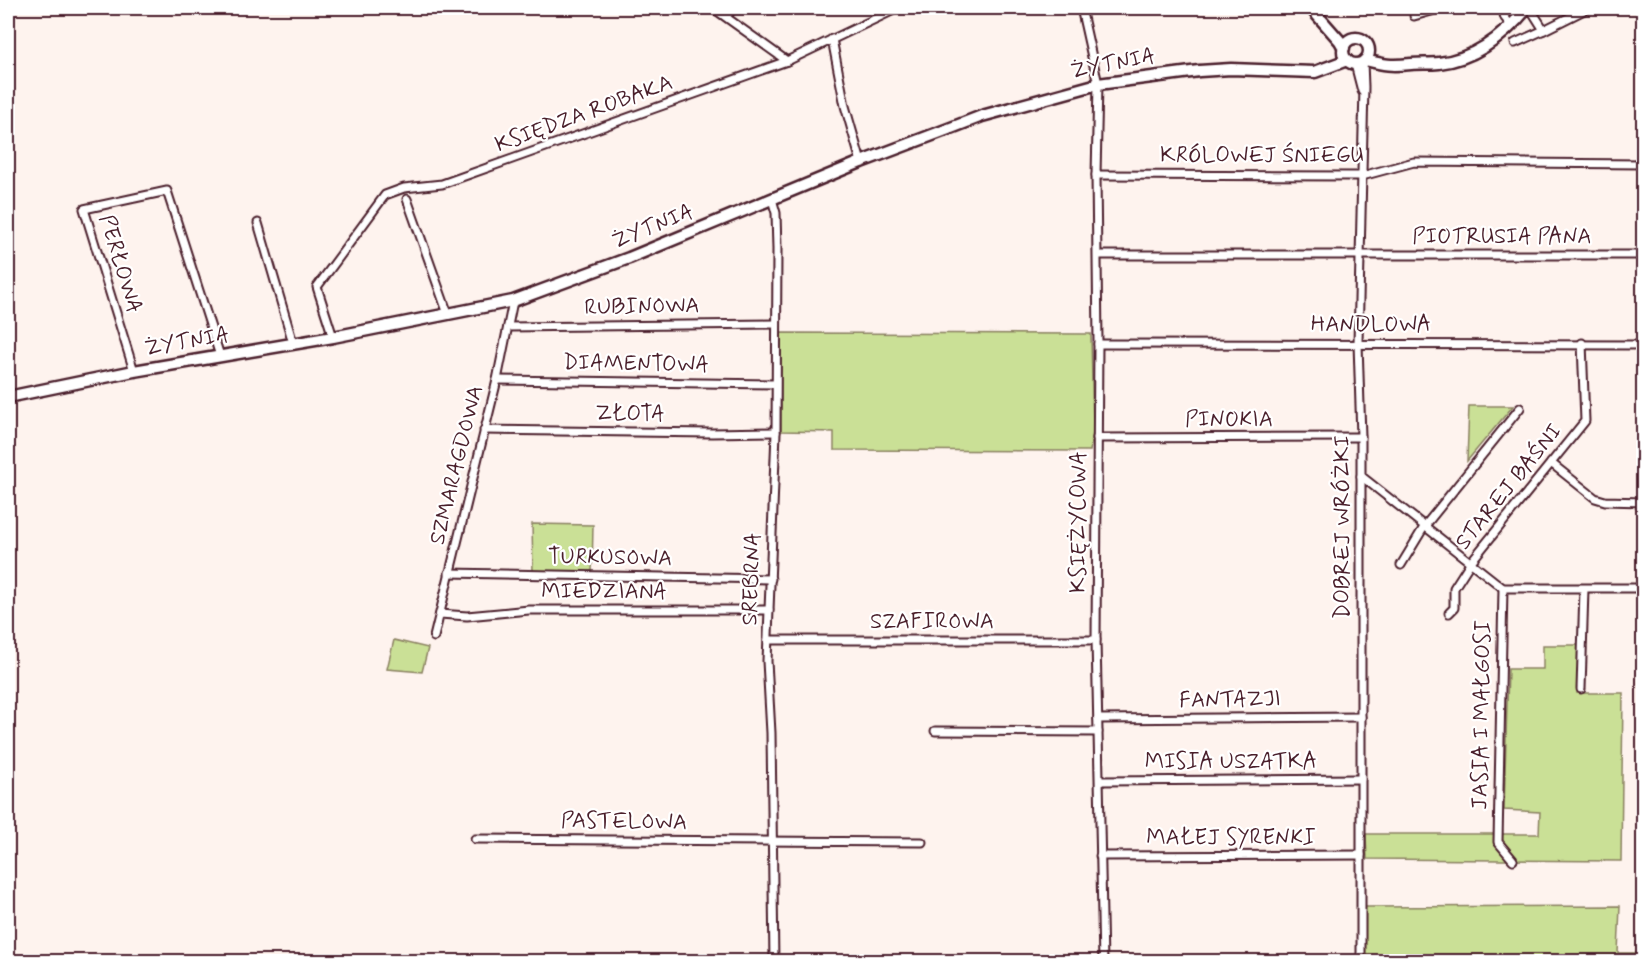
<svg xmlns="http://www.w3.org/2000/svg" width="1651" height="969" font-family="Mynerve,sans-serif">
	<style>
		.green { fill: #cae096; stroke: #8a8060; stroke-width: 1.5 }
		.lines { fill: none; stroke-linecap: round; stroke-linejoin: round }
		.street-casing { stroke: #4a1f2b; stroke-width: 11 }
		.secondary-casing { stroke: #4a1f2b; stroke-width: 15 }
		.street { stroke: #fff; stroke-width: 7 }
		.secondary { stroke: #fff; stroke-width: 10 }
		.labels { text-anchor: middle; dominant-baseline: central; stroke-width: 4.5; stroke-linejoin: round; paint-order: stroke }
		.street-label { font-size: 22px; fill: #4a1f2b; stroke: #fff }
	</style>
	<rect width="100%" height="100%" fill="#fef3ee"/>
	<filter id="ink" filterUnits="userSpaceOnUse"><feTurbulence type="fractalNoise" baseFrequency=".0167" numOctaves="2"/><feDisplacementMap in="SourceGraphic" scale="12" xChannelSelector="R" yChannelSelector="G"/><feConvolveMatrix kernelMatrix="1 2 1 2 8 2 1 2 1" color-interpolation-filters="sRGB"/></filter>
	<g filter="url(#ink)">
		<g class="green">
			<polygon points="781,333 1091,334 1093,432 1090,451 834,450 834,432 781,431"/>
			<polygon points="1469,406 1513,406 1467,461"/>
			<polygon points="532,524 593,525 592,573 533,572"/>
			<polygon points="394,640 428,648 422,672 387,669"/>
			<polygon points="1543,645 1579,645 1577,693 1623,693 1621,861 1367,859 1366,834 1539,834 1540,812 1504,810 1508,669 1543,669"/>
			<polygon points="1620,906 1618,953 1644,953 1643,962 1364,962 1365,907"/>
		</g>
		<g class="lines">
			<g class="street-casing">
				<g id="street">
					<polyline points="713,8 787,61"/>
					<polyline points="1081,8 1098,84 1096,175 1098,342 1096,640 1103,962"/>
					<polyline points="1502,8 1505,18 1512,26"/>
					<polyline points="1530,8 1544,30 1588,8"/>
					<polyline points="726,16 734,8"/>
					<polyline points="1414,16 1442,8"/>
					<polyline points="832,39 845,106 861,162"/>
					<polyline points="1515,43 1544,30"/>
					<polyline points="1355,64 1362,91"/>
					<polyline points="1096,175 1362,176 1414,162 1644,164"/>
					<polyline points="407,199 448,314"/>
					<polyline points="772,199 776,213 777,249 776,432 767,661 771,733 774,962"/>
					<polyline points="258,223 293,343"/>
					<polyline points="1098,255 1644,255"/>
					<polyline points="508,327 776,324"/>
					<polyline points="333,337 317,287 385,195 404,188 442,184 787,61 898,8"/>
					<polyline points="1098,344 1644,345"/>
					<polyline points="134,371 84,209 167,191 220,356"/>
					<polyline points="497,380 775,384"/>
					<polyline points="484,430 712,433 776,432"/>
					<polyline points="1097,438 1361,437"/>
					<polyline points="1551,463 1595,498 1605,501 1644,502"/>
					<polyline points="1361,476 1503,588 1644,588"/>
					<polyline points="1401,565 1424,527 1520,408"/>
					<polyline points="449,573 771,579"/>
					<polyline points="1503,588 1498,842 1513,860"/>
					<polyline points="1449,613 1454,608 1454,588 1470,563 1585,421 1582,343"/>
					<polyline points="440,614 467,616 529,610 769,610"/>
					<polyline points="434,637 497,380 513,301"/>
					<polyline points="768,640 1096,640"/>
					<polyline points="1581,689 1584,589"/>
					<polyline points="1098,719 1361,717"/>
					<polyline points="935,731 1098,732"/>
					<polyline points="1100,781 1361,779"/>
					<polyline points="475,839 922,842"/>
					<polyline points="1100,856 1361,855"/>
					<polyline points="1361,962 1361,437 1358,343 1364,87 1363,62"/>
				</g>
			</g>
			<g class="secondary-casing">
				<g id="secondary">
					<polyline points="1311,8 1340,41 1344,48"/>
					<circle cx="1356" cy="51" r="13"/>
					<path d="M 1365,60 C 1385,65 1390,66 1411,64 C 1420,63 1429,64 1439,63 C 1475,59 1505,35 1527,8"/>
					<polyline points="8,397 134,371 333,337 513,301 629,258 861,162 951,128 982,116 1098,84 1199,71 1231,69 1315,72 1347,60"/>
				</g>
			</g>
			<use href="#street" class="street"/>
			<use href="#secondary" class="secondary"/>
		</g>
	</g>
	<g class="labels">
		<g class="street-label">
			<text transform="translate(1113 64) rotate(-11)">ŻYTNIA</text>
			<text transform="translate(584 114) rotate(-20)">KSIĘDZA ROBAKA</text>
			<text x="1262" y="156">KRÓLOWEJ ŚNIEGU</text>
			<text transform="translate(653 227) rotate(-22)">ŻYTNIA</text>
			<text x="1502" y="237">PIOTRUSIA PANA</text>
			<text transform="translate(120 264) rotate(73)">PERŁOWA</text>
			<text transform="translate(642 307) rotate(-1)">RUBINOWA</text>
			<text x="1371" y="325">HANDLOWA</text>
			<text transform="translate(187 342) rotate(-10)">ŻYTNIA</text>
			<text transform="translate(636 364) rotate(1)">DIAMENTOWA</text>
			<text transform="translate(630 414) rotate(1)">ZŁOTA</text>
			<text x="1229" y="420">PINOKIA</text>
			<text transform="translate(457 465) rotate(-76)">SZMARAGDOWA</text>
			<text transform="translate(1509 487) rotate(-51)">STAREJ BAŚNI</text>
			<text transform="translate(1079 522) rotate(-90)">KSIĘŻYCOWA</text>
			<text transform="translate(1343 527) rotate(-90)">DOBREJ WRÓŻKI</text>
			<text transform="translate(610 558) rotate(1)">TURKUSOWA</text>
			<text transform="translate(752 579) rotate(-88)">SREBRNA</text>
			<text x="604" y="592">MIEDZIANA</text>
			<text x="932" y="622">SZAFIROWA</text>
			<text transform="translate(1230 700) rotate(-1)">FANTAZJI</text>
			<text transform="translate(1482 715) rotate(-89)">JASIA I MAŁGOSI</text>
			<text x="1231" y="762">MISIA USZATKA</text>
			<text transform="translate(624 822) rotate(1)">PASTELOWA</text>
			<text x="1231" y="838">MAŁEJ SYRENKI</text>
		</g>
	</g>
	<rect width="1651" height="969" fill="none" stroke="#fff" stroke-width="30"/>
	<rect x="15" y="15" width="1621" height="939" fill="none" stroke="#4a1f2b" stroke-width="2" filter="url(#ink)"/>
</svg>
